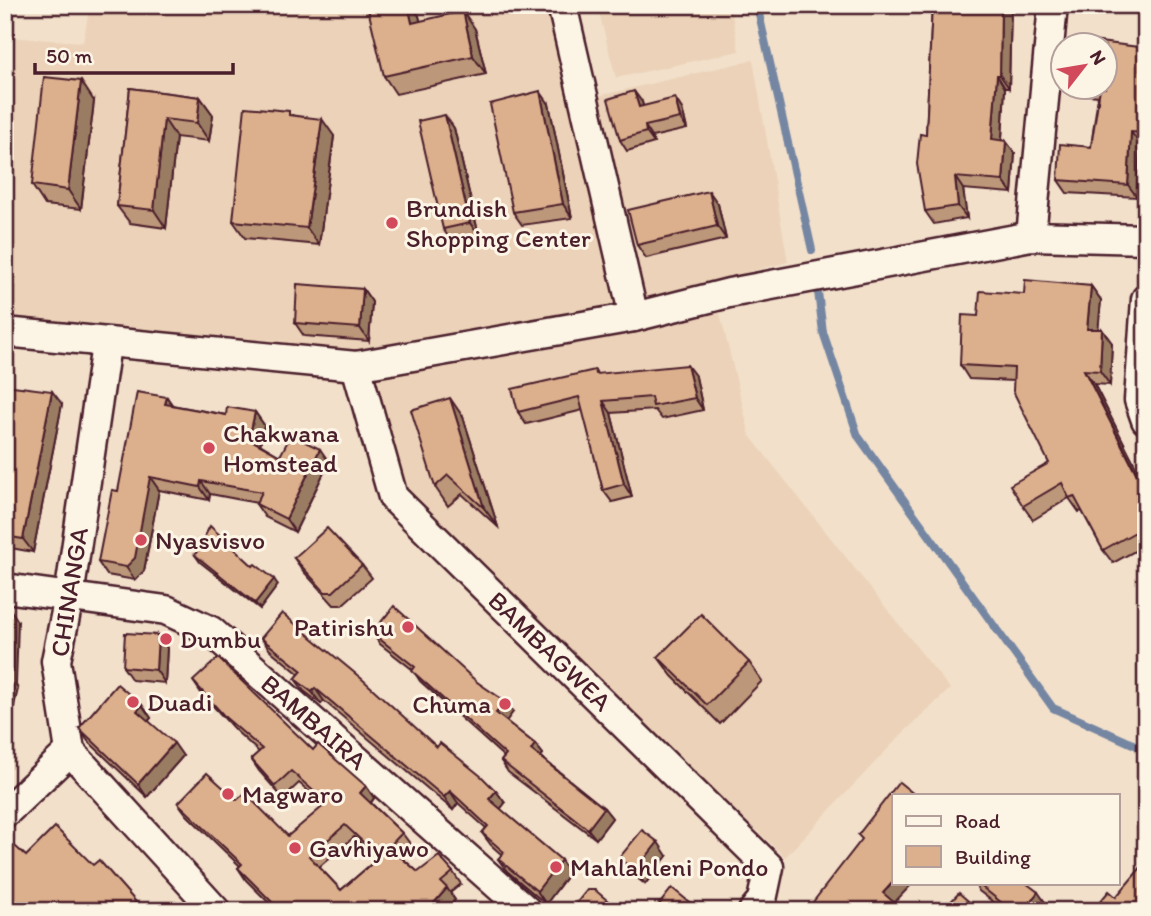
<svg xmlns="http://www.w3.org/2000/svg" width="1151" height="916" font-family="Itim,sans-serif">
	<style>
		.built { fill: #ebd2b8 }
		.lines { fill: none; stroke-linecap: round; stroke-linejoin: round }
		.stream { stroke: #7586a2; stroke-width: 8 }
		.minor-casing { stroke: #4a1f2b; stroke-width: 33 }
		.minor { stroke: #fcf5e5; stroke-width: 28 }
		.wall { fill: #bd9779; stroke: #4a1f2b; stroke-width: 2; fill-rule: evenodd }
		.shaded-wall { fill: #9a7b63; stroke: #4a1f2b; stroke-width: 2 }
		.building { fill: #dcb08d; stroke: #4a1f2b; stroke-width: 2 }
		.poi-dot { fill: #d1495b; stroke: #fcf5e5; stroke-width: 2.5 }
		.labels { text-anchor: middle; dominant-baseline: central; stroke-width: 6; stroke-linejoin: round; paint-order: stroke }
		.poi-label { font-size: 26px; fill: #4a1f2b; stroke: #fcf5e5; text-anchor: start }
		.street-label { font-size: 26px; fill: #4a1f2b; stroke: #fcf5e5 }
	</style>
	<rect width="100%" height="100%" fill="#f2e0cb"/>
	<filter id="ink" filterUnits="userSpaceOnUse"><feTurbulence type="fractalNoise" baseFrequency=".0143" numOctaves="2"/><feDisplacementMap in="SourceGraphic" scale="14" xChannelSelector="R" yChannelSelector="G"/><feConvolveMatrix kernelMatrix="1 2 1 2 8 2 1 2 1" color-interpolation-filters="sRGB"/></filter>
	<g filter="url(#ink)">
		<g class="built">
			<polygon points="90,5 576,5 598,96 753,60 788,262 712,281 750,436 950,689 901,735 785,857 416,511 372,386 5,341 5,37 83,42"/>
			<polygon points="597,5 730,5 739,51 616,78"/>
		</g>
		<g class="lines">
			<g class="stream">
				<polyline points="757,5 812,250"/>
				<polyline points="818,292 823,332 858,436 1053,708 1146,750"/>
			</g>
			<g class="minor-casing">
				<g id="minor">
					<polyline points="562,5 634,317"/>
					<polyline points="1031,236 1053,5"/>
					<polyline points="1146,299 1139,400 1146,420"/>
					<polyline points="5,332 356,366 634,317 729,293 1031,236 1146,239"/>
					<polyline points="106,345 69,597 56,661 70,751 216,911"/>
					<polyline points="356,366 393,497 769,867 762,900 753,911"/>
					<polyline points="5,588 166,610 211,631 527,911"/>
					<polyline points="5,813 70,751"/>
				</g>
			</g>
			<use href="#minor" class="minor"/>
		</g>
		<g class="wall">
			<polygon points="932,5 1011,5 1009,88 1005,88 1002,140 1015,153 1012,193 963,189 967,218 934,224 925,211 926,135"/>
			<polygon points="419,16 420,21 475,29 486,74 396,94 384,76"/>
			<polygon points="1146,48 1146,145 1140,144 1137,197 1067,193 1058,180 1091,147 1098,96 1080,94 1076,88 1105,88"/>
			<polygon points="130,88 200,97 213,115 209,141 176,137 166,228 130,223 117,206"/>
			<polygon points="94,101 81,209 45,205 32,185"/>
			<polygon points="642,102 643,106 682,109 687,129 652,137 654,143 627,151 620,140"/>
			<polygon points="549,104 572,218 522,225 513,212"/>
			<polygon points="292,115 334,136 319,245 245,238 233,221"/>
			<polygon points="454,128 479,236 452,242 443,229"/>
			<polygon points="718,204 726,239 646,258 637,245"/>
			<polygon points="1091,286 1101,300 1098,329 1112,343 1110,385 1094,384 1145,485 1146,479 1146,545 1113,563 1103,550 1082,511 1079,512 1069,498 1033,520 1023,506 1049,463 1014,381 969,379 960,365 978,316 1024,294"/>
			<polygon points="363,289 372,302 369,341 304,336 295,323"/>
			<polygon points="595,370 597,374 696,377 703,410 662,419 655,410 611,413 632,497 612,502 603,490 583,410 526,424 518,412"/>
			<polygon points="5,385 62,404 33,552 5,547"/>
			<polygon points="172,405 226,415 255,412 264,425 260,444 280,456 329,462 295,532 265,517 256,504 257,503 210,494 209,500 159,490 144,571 135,580 107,575 98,562 118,491"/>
			<polygon points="463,417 498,527 462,494 448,506 435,487"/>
			<polygon points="195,555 253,566 278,585 260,609 200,562"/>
			<polygon points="294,558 362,565 372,578 342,605 334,605 303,571"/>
			<polygon points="372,633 477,682 513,712 506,721 535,744 543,754 541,757 604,808 612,818 596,839 508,772 501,761 504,757 420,681 413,670 380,644"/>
			<polygon points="158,635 167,648 165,683 132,680 123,667"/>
			<polygon points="261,638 437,747 496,791 505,803 500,809 569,873 546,904 507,871 498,859 502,855 491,845 482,833 486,828 458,803 453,810 324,701 321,704 304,691 295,679 299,674 270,650"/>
			<polygon points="658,657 749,662 762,681 720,724 672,676"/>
			<path d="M 193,681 L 313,750 L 366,786 L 374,798 L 371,803 L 402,833 L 411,845 L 400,856 L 418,872 L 453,872 L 461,884 L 450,893 L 455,900 L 446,911 L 277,911 L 246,880 L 238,868 L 240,866 L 187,815 L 178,803 L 237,800 L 288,836 L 325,805 L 299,783 L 283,798 L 259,771 L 251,759 L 259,752 L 235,730 L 201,693 ZM 354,837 L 377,859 L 341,890 L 319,867 Z"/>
			<polygon points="142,705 151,718 148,721 183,756 147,797 88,741 79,728"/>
			<polygon points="26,856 93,865 136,902 142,911 5,911"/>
			<polygon points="667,856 645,884 628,871 619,858"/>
			<polygon points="974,883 1026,883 1047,905 1042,911 1005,911 979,891"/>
		</g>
		<g class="shaded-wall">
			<polygon points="408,5 411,5 419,16 425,41 412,23"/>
			<polygon points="1001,5 1011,5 1009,88 1000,75"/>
			<polygon points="463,11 475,29 486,74 473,56"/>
			<polygon points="997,75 1005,88 1001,152 992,139"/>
			<polygon points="81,81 94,101 81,209 68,190"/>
			<polygon points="540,91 549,104 572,218 563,204"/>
			<polygon points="634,91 642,102 646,118 639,107"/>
			<polygon points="200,97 213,115 209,141 197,123"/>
			<polygon points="675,98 682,109 687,129 680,118"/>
			<polygon points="5,107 8,111 5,128"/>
			<polygon points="445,115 454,128 479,236 470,223"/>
			<polygon points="164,119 176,137 166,228 154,210"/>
			<polygon points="322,119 334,136 319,245 307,228"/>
			<polygon points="645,126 652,137 654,143 646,132"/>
			<polygon points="1131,132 1140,144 1137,197 1128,185"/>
			<polygon points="1006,141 1015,153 1012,193 1003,181"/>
			<polygon points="955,177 963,189 967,218 958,206"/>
			<polygon points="709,191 718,204 726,239 717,226"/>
			<polygon points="1091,286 1101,300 1097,343 1087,329"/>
			<polygon points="363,289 372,302 369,341 360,328"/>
			<polygon points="1102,329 1112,343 1110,385 1100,371"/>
			<polygon points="687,365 696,377 703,410 695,398"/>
			<polygon points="1084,370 1094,384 1146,486 1146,491"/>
			<polygon points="52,391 62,404 33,552 23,539"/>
			<polygon points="167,397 176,410 165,404"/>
			<polygon points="450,398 463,417 498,527 484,508"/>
			<polygon points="603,401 611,413 632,497 624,484"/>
			<polygon points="255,412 264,425 259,452 249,439"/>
			<polygon points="320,449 329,462 295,532 286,519"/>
			<polygon points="150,477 159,490 144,571 135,580 126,567"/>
			<polygon points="201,481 210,494 209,500 200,487"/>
			<polygon points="274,579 278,585 260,609 255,603"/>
			<polygon points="10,609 18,621 16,685 18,689 5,743 5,696 7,677"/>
			<polygon points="158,635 167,648 165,683 156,670"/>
			<polygon points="315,688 324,701 321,704 312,692"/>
			<polygon points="506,702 513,712 504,724 496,713"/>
			<polygon points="142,705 151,718 146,724 137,711"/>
			<polygon points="174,743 183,756 147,797 138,784"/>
			<polygon points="535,744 543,754 538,760 531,750"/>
			<polygon points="366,786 374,798 369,805 360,793"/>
			<polygon points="450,791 458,803 453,810 444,797"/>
			<polygon points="496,791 505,803 498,812 489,799"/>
			<polygon points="604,808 612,818 596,839 588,829"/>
			<polygon points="658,842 667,856 645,884 635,871"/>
			<polygon points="561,860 569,873 546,904 537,891"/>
			<polygon points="894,881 894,883 913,883 892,905 883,893"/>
			<polygon points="447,888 455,900 446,911 431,911 429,909"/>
			<polygon points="1038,892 1047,905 1042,911 1023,911"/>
			<polygon points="694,906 698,911 690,911"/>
		</g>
		<g class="building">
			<polygon points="367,5 408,5 412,23 463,11 473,56 384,76"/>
			<polygon points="932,5 1001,5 1000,75 997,75 992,139 1006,141 1003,181 955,177 958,206 925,211 917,164 920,134 926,135"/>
			<polygon points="1076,39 1146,48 1146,133 1131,132 1128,185 1058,180 1060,144 1091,147 1100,88 1105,88 1105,46 1076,46"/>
			<polygon points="44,77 81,81 68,190 32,185"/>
			<polygon points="130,88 200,97 197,123 164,119 154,210 117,206"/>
			<polygon points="540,91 563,204 513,212 490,104"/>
			<polygon points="634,91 639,107 675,98 680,118 645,126 646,132 620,140 608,99"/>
			<polygon points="245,107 289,111 289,115 322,119 307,228 233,221"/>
			<polygon points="445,115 470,223 443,229 418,121"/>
			<polygon points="709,191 717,226 637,245 628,210"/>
			<polygon points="1025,280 1091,286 1087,329 1102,329 1100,371 1084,370 1144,489 1146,479 1146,526 1103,550 1074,496 1069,498 1062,483 1023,506 1010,485 1049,463 1013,391 1014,368 960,365 962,315 978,316 980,291 1024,294"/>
			<polygon points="297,284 363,289 360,328 295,323"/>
			<polygon points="687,365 695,398 653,406 651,397 603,401 624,484 603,490 579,397 518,412 512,389 595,370 596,374"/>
			<polygon points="5,385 52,391 23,539 5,536"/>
			<polygon points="137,392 167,397 165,404 226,415 227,407 255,412 249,439 280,456 291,435 320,449 286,519 256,504 262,492 201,481 200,487 150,477 135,558 126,567 98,562 112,490 118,491"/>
			<polygon points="450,398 484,508 448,475 435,487 411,410"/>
			<polygon points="210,526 253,566 255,564 274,579 255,603 195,555"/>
			<polygon points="327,528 362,565 333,592 325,592 294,558"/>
			<polygon points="394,606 477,682 506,702 496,713 535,744 531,750 604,808 588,829 501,761 506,755 412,671 415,667 372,633"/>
			<polygon points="5,608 10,609 7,677 10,677 5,696"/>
			<polygon points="282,613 362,679 437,747 440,743 482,777 496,791 489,799 561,860 537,891 498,859 504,852 482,833 488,826 450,791 444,797 315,688 312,692 295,679 302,671 261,638"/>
			<polygon points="701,614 749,662 707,705 658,657"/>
			<polygon points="125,633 158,635 156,670 123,667"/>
			<polygon points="218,658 313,750 318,744 366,786 360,793 402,833 379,857 345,825 309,856 341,890 390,848 418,872 439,856 453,872 441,882 447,888 427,911 281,911 238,868 242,864 178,803 207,773 237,800 245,793 288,836 327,803 291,771 275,786 251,759 262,749 226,718 193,681"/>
			<polygon points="117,684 142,705 137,711 174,743 138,784 79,728"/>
			<polygon points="899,782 915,795 894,795 894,881 883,893 904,911 806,911 862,839 858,835"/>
			<polygon points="55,827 93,865 99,860 136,902 125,911 5,911 5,837 26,856"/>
			<polygon points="642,830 658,842 635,871 619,858"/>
			<polygon points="1143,865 1146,868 1146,911 1094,911 1093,910 1109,891 1116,897"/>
			<polygon points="977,883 1026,883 1038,892 1023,911 1012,911"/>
			<polygon points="672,888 694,906 690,911 654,911"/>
			<polygon points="587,890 595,890 620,911 570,911"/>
			<polygon points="959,893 975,907 972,911 942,911"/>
			<polygon points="491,906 496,911 487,911"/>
		</g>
	</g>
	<g class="poi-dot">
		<circle cx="392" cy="223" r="7"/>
		<circle cx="209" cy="448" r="7"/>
		<circle cx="141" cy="540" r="7"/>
		<circle cx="408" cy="627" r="7"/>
		<circle cx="166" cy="639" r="7"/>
		<circle cx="133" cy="702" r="7"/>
		<circle cx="505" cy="704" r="7"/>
		<circle cx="228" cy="794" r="7"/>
		<circle cx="295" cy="848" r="7"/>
		<circle cx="556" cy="867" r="7"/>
	</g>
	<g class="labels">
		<g class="poi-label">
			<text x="406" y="208">Brundish<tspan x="406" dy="30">Shopping Center</tspan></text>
			<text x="223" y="433">Chakwana<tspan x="223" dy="30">Homstead</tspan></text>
			<text x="155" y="540">Nyasvisvo</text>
			<text x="394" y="627" text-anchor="end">Patirishu</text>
			<text x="180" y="639">Dumbu</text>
			<text x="147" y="702">Duadi</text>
			<text x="491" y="704" text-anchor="end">Chuma</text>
			<text x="242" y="794">Magwaro</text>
			<text x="309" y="848">Gavhiyawo</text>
			<text x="570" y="867">Mahlahleni Pondo</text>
		</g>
		<g class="street-label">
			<text transform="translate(69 592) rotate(-81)">CHINANGA</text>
			<text transform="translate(550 651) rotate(44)">BAMBAGWEA</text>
			<text transform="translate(314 722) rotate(41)">BAMBAIRA</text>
		</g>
	</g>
	<rect width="1151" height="916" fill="none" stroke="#fcf5e5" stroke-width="28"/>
	<rect x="14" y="14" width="1123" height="888" fill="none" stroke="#4a1f2b" stroke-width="2.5" filter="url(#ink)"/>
	<rect x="892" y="794" width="228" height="91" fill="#fcf5e5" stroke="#b59f9b" stroke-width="2"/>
	<rect x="906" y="816" width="35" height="10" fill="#fcf5e5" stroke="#b59f9b" stroke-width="2"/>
	<text x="955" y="828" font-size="21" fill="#4a1f2b">Road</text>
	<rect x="906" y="846" width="35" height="21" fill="#dcb08d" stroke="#b59f9b" stroke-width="2"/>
	<text x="955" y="864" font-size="21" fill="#4a1f2b">Building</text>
	<g transform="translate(1084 66) rotate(59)"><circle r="33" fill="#fcf5e5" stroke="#b59f9b" stroke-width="2"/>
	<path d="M0-5L12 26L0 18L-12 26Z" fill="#d1495b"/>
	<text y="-10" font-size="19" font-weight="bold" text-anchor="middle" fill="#4a1f2b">N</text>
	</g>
	<path d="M35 63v10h198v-10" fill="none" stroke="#4a1f2b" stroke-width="3.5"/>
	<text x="46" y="63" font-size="21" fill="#4a1f2b" stroke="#fcf5e5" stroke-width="5" paint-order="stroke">50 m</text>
</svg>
